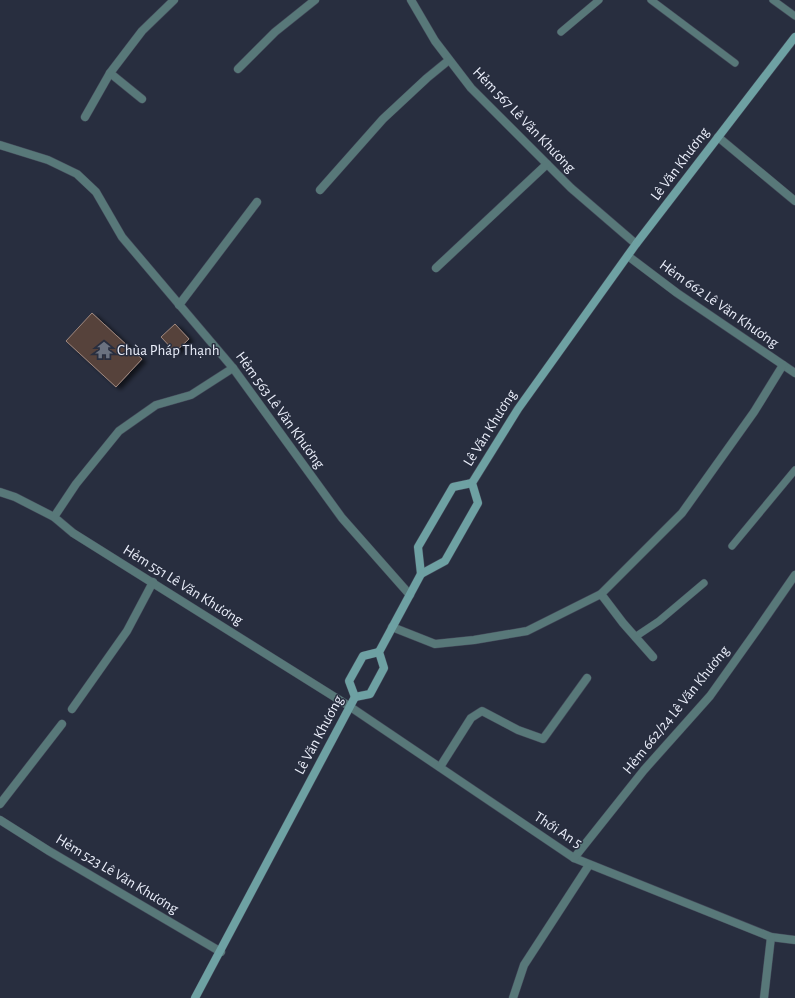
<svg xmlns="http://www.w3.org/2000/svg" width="795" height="998" font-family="'Alegreya Sans',sans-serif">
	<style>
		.building { fill: #57423a; stroke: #9f887f; filter: url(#shadow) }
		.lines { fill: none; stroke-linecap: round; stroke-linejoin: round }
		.service-casing { stroke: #434959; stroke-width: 8 }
		.minor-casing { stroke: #434959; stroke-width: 9 }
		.secondary-casing { stroke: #434959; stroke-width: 9 }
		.service { stroke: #587879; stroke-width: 7 }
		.minor { stroke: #587879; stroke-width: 8 }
		.secondary { stroke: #6ea1a3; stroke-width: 8 }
		.labels { text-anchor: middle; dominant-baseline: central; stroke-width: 3; stroke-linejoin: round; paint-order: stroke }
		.street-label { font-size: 15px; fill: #eaeefa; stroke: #282e3f }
		.poi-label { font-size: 15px; fill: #eaeefa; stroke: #282e3f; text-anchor: start }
	</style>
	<defs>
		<filter id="shadow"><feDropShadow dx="4.5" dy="2.5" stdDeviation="2" flood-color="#0009"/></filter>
	</defs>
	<rect width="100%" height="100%" fill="#282e3f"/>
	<g class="building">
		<polygon points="92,313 142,359 116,387 66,341"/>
		<polygon points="175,324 189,339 175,352 161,337"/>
	</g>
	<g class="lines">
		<g class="service-casing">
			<g id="service">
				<polyline points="651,0 735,63"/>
				<polyline points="773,0 795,16"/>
				<polyline points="561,32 599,0"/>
				<polyline points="732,546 795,470"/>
				<polyline points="635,637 659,621 704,583"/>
			</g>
		</g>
		<g class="minor-casing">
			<g id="minor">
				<polyline points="411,0 435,41 471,88 571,188 636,244"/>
				<polyline points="238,69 275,32 315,0"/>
				<polyline points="110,73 142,99"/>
				<polyline points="85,117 110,73 142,31 174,0"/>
				<polyline points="718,137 795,201"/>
				<polyline points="0,145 48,160 77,174 96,192 122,237 233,368 342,518 410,595"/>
				<polyline points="320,190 383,119 427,78 449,60"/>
				<polyline points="628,256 677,293 795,373"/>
				<polyline points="436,268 547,164"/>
				<polyline points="179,305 257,202"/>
				<polyline points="0,492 15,497 54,517 73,533 349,706 574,858 771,937 795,940"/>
				<polyline points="54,517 76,484 119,431 156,405 191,395 233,368"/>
				<polyline points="601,594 682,513 754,412 783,365"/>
				<polyline points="392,627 435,644 474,640 527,631 601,594 623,623 653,657"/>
				<polyline points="72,709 127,631 153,582"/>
				<polyline points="440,767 471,718 482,711 518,730 543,739 587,678"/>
				<polyline points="0,804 62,724"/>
				<polyline points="0,820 49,851 221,952"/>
				<polyline points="574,858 644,770 710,696 757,630 795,575"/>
				<polyline points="513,998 524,965 589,865"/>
				<polyline points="764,998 771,937"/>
			</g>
		</g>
		<g class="secondary-casing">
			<g id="secondary">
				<polyline points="421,574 418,547 453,487 472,483"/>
				<polyline points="355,697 370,694 384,668 379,652 421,574 445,561 478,503 472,483 518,409 636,244 795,37"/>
				<polyline points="355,697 349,681 363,656 379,652"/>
				<polyline points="195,998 355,697"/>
			</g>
		</g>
		<use href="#service" class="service"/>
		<use href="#minor" class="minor"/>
		<use href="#secondary" class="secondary"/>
	</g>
	<defs>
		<g id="temple-bare" transform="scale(1.38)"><path d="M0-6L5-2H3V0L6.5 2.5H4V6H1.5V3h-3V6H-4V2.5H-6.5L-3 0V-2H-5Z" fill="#6b7280" stroke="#282e3f" stroke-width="2.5" paint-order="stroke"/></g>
	</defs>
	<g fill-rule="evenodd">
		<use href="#temple-bare" x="104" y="350"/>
	</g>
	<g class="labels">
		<g class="street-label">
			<text transform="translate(524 120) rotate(46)">Hẻm 567 Lê Văn Khương</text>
			<text transform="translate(680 164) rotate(-53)">Lê Văn Khương</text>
			<text transform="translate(719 304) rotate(35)">Hẻm 662 Lê Văn Khương</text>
			<text transform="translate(280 410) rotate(54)">Hẻm 563 Lê Văn Khương</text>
			<text transform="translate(490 428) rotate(-58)">Lê Văn Khương</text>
			<text transform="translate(183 585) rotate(32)">Hẻm 551 Lê Văn Khương</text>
			<text transform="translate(676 710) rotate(-51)">Hẻm 662/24 Lê Văn Khương</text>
			<text transform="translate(319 735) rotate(-62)">Lê Văn Khương</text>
			<text transform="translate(558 830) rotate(33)">Thới An 5</text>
			<text transform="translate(117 874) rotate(31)">Hẻm 523 Lê Văn Khương</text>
		</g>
		<g class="poi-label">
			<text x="117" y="350">Chùa Pháp Thạnh</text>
		</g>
	</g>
</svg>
